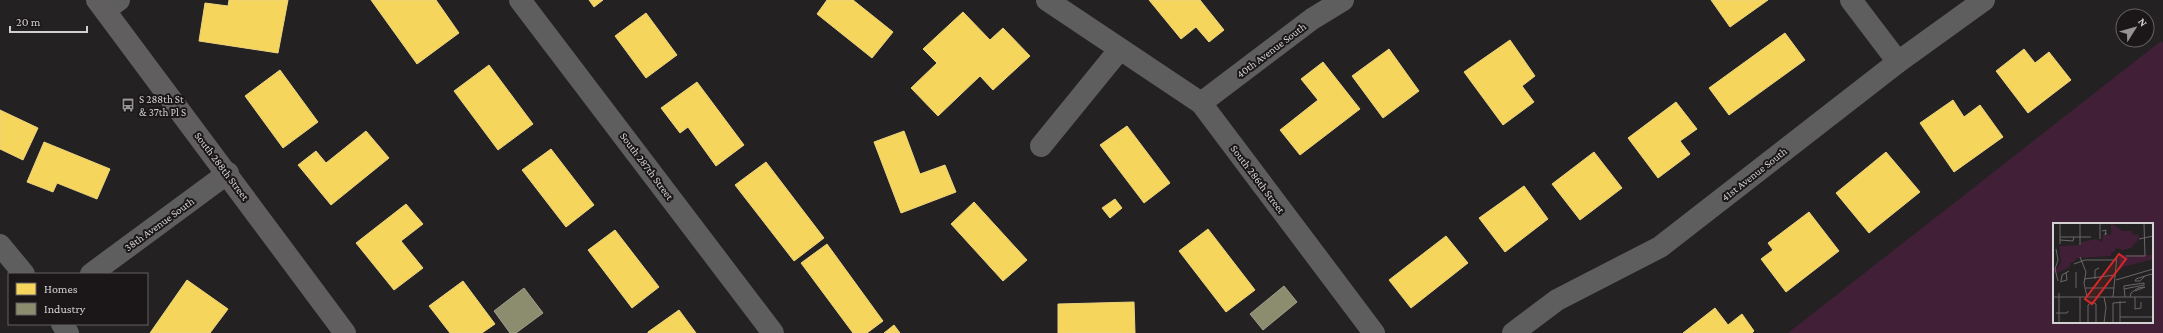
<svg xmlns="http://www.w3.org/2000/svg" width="2163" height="333" font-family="'Crimson Pro',serif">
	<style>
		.green { fill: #412037; fill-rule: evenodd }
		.homes { fill: #f6d55c; stroke: #ecd47f }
		.industry { fill: #8c8c6e; stroke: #a1a08c }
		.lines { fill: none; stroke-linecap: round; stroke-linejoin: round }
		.minor { stroke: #5e5e5e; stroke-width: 22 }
		.major { stroke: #605e5f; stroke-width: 22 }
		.labels { text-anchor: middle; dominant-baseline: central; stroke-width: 4; stroke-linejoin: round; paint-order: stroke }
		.street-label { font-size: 11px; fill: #d3d0d2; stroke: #1b1719 }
		.poi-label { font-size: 11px; fill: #d3d0d2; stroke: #1b1719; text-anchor: start }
		.inset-road { fill: none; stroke: #696768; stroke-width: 1 }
		.view { fill: #d62828; fill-opacity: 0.15; stroke: #d62828; stroke-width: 2 }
		.inset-edge { fill: none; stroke: #d3d0d2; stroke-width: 2 }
	</style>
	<rect width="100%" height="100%" fill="#232122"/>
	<path class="green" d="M 2161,41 L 2163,43 L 2163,333 L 1788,333 ZM 2054,224 L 2152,224 L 2152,322 L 2054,322 Z"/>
	<g class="homes">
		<polygon points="229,0 288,0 278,53 199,41 205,3 228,6"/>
		<polygon points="371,0 436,0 459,33 417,64"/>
		<polygon points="589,0 603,0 594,7"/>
		<polygon points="827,0 853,0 893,32 872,58 817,14"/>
		<polygon points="1149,0 1200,0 1224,30 1209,42 1196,27 1181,39"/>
		<polygon points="1711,0 1768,0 1730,27"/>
		<polygon points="963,12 990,40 1003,28 1030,56 993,90 980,76 938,116 911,88 937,63 923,49"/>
		<polygon points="646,13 677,55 646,78 615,36"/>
		<polygon points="1785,33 1805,60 1729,115 1709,88"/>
		<polygon points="1510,40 1535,76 1522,86 1534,102 1503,125 1464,72"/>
		<polygon points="1389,49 1419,91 1383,118 1352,76"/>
		<polygon points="2024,49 2035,63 2049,52 2071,80 2028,113 1996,71"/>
		<polygon points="1323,62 1360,109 1300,155 1280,130 1318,100 1301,79"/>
		<polygon points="489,65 533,124 498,150 454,91"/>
		<polygon points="280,70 318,122 283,148 245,96"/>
		<polygon points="697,82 744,145 716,166 688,127 680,133 661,108"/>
		<polygon points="1953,100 1964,117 1980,105 2003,137 1954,172 1920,123"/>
		<polygon points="1676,102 1697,129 1680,141 1690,154 1658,178 1628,138"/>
		<polygon points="0,110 38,128 23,160 0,149"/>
		<polygon points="1127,126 1170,183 1144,203 1100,145"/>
		<polygon points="366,131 389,158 331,205 298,165 316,151 326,163"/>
		<polygon points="904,131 920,174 945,165 956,192 901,213 874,142"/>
		<polygon points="44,142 110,169 97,199 57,183 53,192 27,182"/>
		<polygon points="551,149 594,205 566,227 522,170"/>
		<polygon points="1594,152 1622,188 1580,220 1552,184"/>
		<polygon points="1886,152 1920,192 1869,233 1836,193"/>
		<polygon points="766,162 824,238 794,261 735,185"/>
		<polygon points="1524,186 1548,219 1505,252 1479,218"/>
		<polygon points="1115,199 1122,208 1110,218 1102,208"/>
		<polygon points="974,202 1027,260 1003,281 951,224"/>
		<polygon points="406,204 423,224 401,241 423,268 394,290 356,243"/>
		<polygon points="1809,212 1839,251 1786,292 1761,259 1773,250 1768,243"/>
		<polygon points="1208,229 1255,290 1226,312 1179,251"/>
		<polygon points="615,230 659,287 632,308 588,250"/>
		<polygon points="1446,236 1468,263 1411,308 1389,280"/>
		<polygon points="827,244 883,321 867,333 853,333 801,263"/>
		<polygon points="187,280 228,309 210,333 150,333"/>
		<polygon points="463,281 495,324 482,333 450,333 429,306"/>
		<polygon points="1134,302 1135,333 1058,333 1058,304"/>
		<polygon points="1715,308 1728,325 1742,314 1754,331 1752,333 1683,333"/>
		<polygon points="679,310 696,333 648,333 648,332"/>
		<polygon points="894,325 900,333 884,333"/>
	</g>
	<g class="industry">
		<polygon points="1284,286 1297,302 1263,330 1250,314"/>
		<polygon points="524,288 543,313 516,333 510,333 494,311"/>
	</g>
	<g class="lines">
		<g class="minor">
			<polyline points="520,0 773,333"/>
			<polyline points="1047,0 1201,103 1374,333"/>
			<polyline points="1851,0 1898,62"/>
			<polyline points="105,10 119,0"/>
			<polyline points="1201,103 1312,19 1343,0"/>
			<polyline points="1041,146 1120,49"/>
			<polyline points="0,245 24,274"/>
			<polyline points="91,274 228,173"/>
			<polyline points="62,324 68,333"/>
			<polyline points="1513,333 1557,300 1660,247 1898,62 1984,0"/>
		</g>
		<polyline class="major" points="97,0 345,333"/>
	</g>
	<defs>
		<g id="bus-bare" transform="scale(1.08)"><path d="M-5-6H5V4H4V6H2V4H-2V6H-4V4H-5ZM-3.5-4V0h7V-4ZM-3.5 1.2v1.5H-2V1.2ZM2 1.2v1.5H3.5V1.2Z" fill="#959394" stroke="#1b1719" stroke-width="2.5" paint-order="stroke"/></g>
	</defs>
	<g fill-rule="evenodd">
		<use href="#bus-bare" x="128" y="105"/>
	</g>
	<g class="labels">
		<g class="street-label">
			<text transform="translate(1271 50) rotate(-37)">40th Avenue South</text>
			<text transform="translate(222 166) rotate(53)">South 288th Street</text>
			<text transform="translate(647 166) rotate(53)">South 287th Street</text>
			<text transform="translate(1754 174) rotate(-38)">41st Avenue South</text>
			<text transform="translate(1258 179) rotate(53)">South 286th Street</text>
			<text transform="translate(159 224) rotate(-36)">38th Avenue South</text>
		</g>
		<g class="poi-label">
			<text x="139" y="99">S 288th St<tspan x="139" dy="13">&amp; 37th Pl S</tspan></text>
		</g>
	</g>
	<g transform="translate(2053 223)">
		<rect width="100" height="100" fill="#232122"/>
		<path d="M 58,0 L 69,8 L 80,8 L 79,11 L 86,12 L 84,18 L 78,25 L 70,27 L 63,25 L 61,29 L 58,30 L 58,33 L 24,35 L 21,39 L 17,40 L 17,44 L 4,50 L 0,48 L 0,44 L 5,45 L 8,38 L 6,23 L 28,22 L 28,19 L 43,16 L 49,19 L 50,13 L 48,12 L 58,12 ZM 66,32 L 100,32 L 100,36 L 70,44 L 67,47 Z" fill="#412037"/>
		<path class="inset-road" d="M 7,0 L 7,21M 47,0 L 47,16M 49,8 L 53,7 L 52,12 L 54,10M 7,14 L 38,14M 86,16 L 100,13M 7,17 L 20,18 L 21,14M 27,22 L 27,0M 3,26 L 5,37 L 2,46 L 5,58M 73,33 L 92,33 L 91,0M 27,34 L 33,49M 21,41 L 32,37 L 63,37M 33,49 L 31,60 L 34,74M 92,53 L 87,58 L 82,58 L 83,56 L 95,52 L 100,51M 31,56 L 62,52M 42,56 L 42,47 L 46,45M 63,57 L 100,46M 8,58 L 9,52 L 16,48M 7,59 L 14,57 L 13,49M 23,65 L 23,49M 33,65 L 61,65M 71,66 L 91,62 L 91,60 L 71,63 L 71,64 L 72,74M 0,74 L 100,74M 60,74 L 64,33M 77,74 L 78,70 L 85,65 L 92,64 L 82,68M 82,74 L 82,86 L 88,85 L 88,79M 3,90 L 14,90 L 15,88M 67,94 L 100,94M 6,100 L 6,70M 27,100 L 27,74M 35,100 L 35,82 L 39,79 L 43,81 L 43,100M 51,100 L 53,84 L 51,74M 60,100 L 60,80 L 73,79M 67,100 L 67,78"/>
		<path class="view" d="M 66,31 L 73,36 L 39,81 L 32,76 Z"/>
		<rect width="100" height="100" class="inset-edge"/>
	</g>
	<rect x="8" y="273" width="140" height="52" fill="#1b1719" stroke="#656163"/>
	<rect x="16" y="283" width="20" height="12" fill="#f6d55c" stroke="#656163"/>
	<text x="44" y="293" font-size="12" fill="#d3d0d2">Homes</text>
	<rect x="16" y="303" width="20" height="12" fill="#8c8c6e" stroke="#656163"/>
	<text x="44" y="313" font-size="12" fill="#d3d0d2">Industry</text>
	<g transform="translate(2135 28) rotate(53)"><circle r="19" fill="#1b1719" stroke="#656163"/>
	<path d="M0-3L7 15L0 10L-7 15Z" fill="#959394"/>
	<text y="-6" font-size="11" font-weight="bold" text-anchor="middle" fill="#d3d0d2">N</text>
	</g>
	<path d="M10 26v6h77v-6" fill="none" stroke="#d3d0d2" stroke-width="2"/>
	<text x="16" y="26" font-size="12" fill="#d3d0d2" stroke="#1b1719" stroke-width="3" paint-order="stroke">20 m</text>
</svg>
